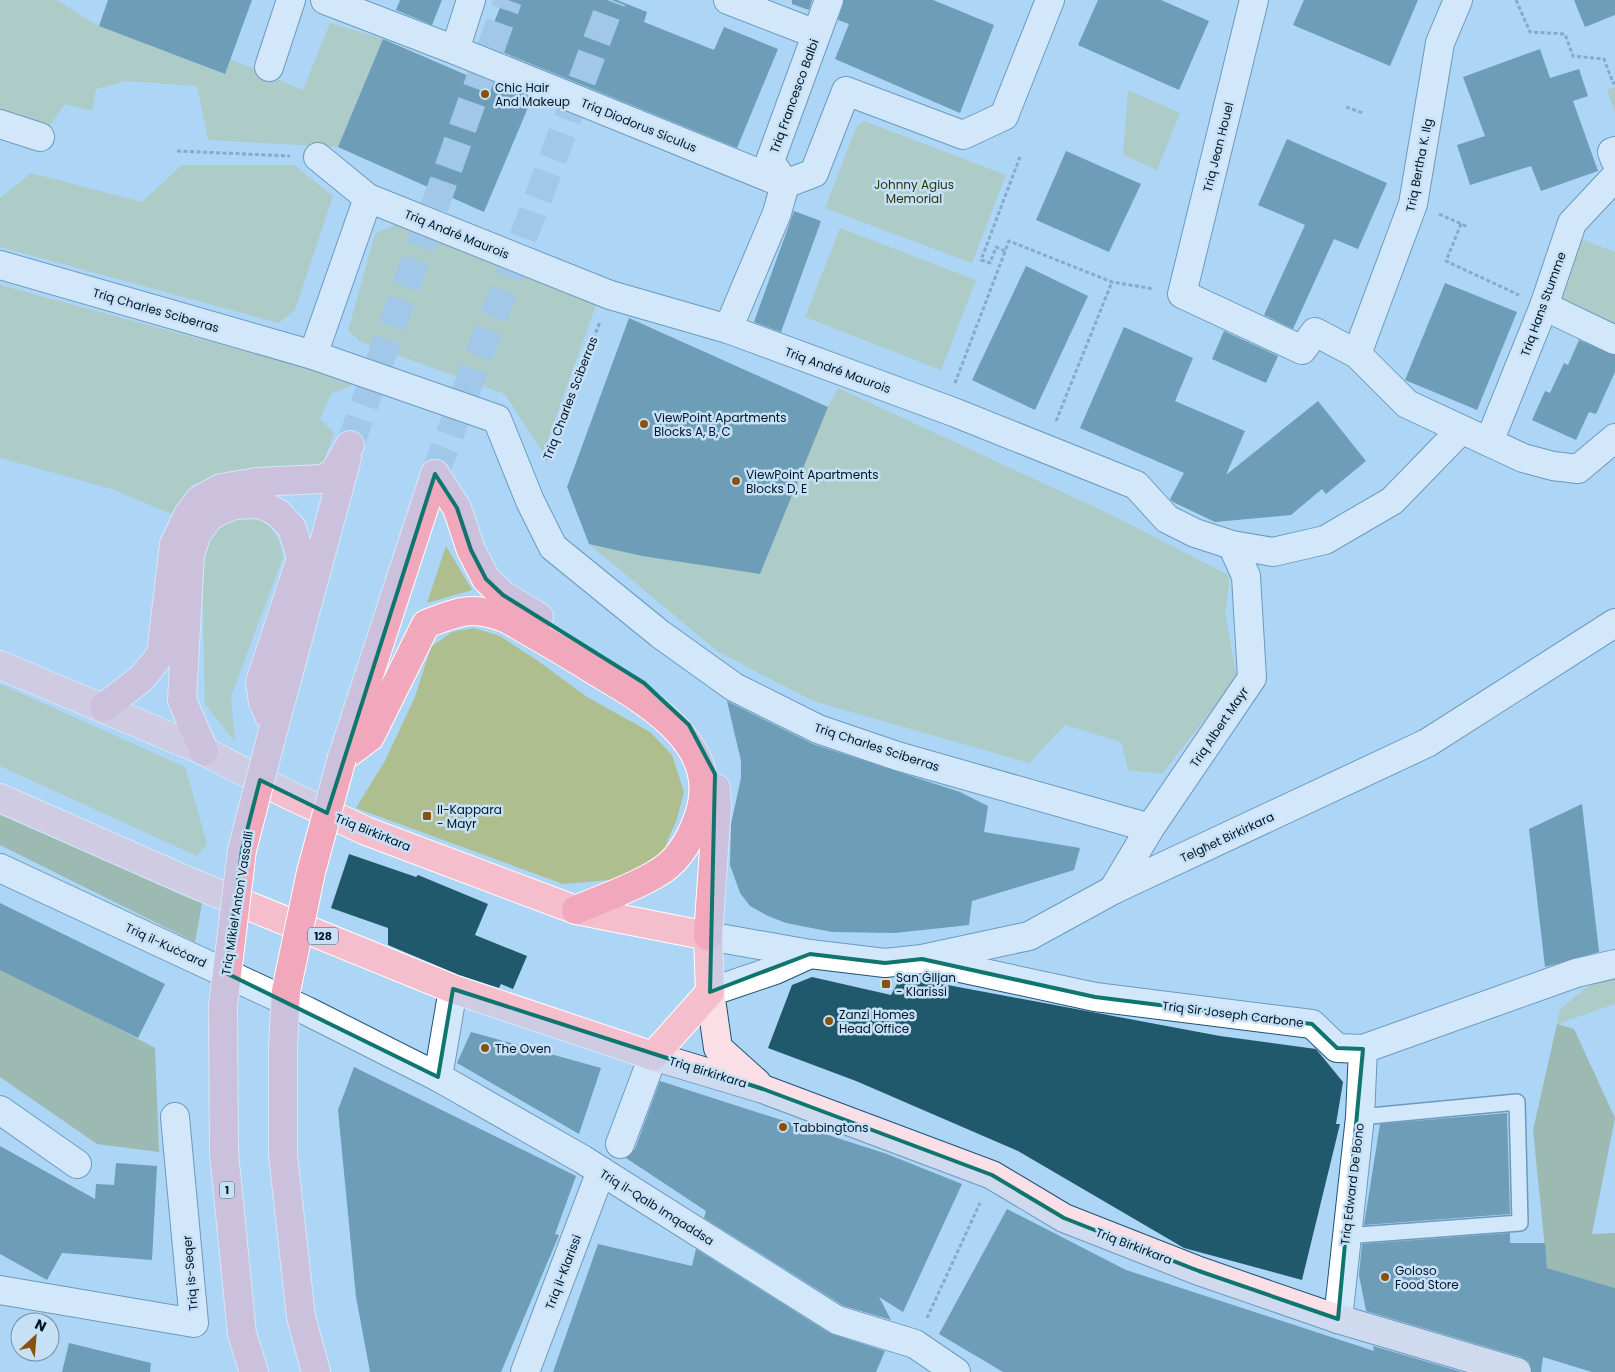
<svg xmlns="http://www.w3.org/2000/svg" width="1615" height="1372" font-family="Poppins,sans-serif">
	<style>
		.green { fill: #aebe8e }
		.forest { fill: #879960 }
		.building { fill: #20596c }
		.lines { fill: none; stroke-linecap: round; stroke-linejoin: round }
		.trunk-tunnel { stroke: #93b8d7; stroke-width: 28; stroke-dasharray: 28 14; stroke-linecap: butt }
		.service-casing { stroke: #1d5277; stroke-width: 18 }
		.minor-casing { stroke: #1d5277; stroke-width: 30 }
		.secondary-casing { stroke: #1d5277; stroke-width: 30 }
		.primary-casing { stroke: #fff; stroke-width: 30 }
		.trunk-casing { stroke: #fff; stroke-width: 30 }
		.path { stroke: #57758f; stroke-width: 3; stroke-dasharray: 4 2.5; stroke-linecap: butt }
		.service { stroke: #fff; stroke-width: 15 }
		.minor { stroke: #fff; stroke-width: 28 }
		.secondary { stroke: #fadfe6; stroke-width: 28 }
		.primary { stroke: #f5becd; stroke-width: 28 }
		.trunk { stroke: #f2a8bc; stroke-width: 28 }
		.trunk-bridge-casing { stroke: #fff; stroke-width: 30; stroke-linecap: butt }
		.trunk-bridge { stroke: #f2a8bc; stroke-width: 28 }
		.marked { fill: none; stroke: #0f766e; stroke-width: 4; stroke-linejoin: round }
		.poi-dot { fill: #8b510b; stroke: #c6e0f6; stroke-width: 2 }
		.labels { text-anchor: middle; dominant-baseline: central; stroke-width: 5; stroke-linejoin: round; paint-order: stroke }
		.shield { fill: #c6e0f6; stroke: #3b5266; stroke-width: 1 }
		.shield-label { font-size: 11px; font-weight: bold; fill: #001528 }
		.poi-label { font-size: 12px; fill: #001528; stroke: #c6e0f6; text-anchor: start }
		.street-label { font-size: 12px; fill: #001528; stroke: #c6e0f6 }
		.park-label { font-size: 12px; fill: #2a3608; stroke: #c6e0f6 }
	</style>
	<rect width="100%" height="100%" fill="#add5f6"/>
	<g class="green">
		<polygon points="0,0 56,0 99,26 224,74 230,59 303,90 330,23 383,39 338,147 208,140 197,86 125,81 96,89 92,111 65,104 48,128 0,114"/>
		<polygon points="1615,87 1615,113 1607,90"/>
		<polygon points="1128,90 1180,113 1157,170 1123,155"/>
		<polygon points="864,121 1006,175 972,263 825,208 856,128"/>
		<polygon points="182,165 294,165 333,196 295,310 279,323 0,247 0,198 31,173 142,202"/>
		<polygon points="396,224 596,305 543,453 505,394 361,342 348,331 375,234"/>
		<polygon points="840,228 976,280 941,370 805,317"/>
		<polygon points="1573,236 1615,252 1615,330 1556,303"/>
		<polygon points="0,285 359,382 331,394 320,419 334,433 320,472 195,483 171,514 112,489 0,458"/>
		<polygon points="838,388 1114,516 1230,576 1225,613 1237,678 1162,774 1128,770 1121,742 1065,725 1029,763 813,701 717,651 589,544 642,556 760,574 828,407"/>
		<polygon points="238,517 265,520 279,540 283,557 231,696 235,742 205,704 202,554 213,528"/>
		<polygon points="446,546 472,590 427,603"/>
		<polygon points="474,628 500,636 538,661 587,697 650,732 672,755 684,792 677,819 660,858 622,879 563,884 356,808 385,761 415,697 431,647 452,632"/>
		<polygon points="0,684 185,767 207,844 197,856 0,766"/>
		<polygon points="1615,977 1615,1004 1557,1024 1560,1009 1593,982"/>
	</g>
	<g class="forest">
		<polygon points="0,808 203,898 195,942 0,845"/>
		<polygon points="0,966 155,1048 159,1152 97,1144 0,1077"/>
		<polygon points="1557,1024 1574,1029 1615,1118 1592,1234 1615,1233 1615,1288 1547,1268 1533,1130"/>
	</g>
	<g class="building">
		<polygon points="108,0 252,0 225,74 99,26"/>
		<polygon points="400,0 442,0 432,25 396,10"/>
		<polygon points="503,0 617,0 647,12 644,22 714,50 724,27 778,49 737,148 485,45"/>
		<polygon points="792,0 812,0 809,10 792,4"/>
		<polygon points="844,0 933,0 994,25 960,113 835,59 849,24 838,20"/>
		<polygon points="1098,0 1161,0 1209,21 1179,90 1078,45"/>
		<polygon points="1304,0 1418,0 1390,66 1293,25"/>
		<polygon points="1574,0 1615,0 1615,15 1585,27"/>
		<polygon points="383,39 471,77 473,74 532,98 484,212 338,147"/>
		<polygon points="1540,49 1550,78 1579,69 1588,96 1573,101 1598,171 1541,191 1531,166 1470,185 1457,145 1485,136 1463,77"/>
		<polygon points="1287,139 1387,183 1358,249 1334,239 1293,329 1264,315 1305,225 1258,205"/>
		<polygon points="1066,151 1141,184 1109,252 1036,220"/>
		<polygon points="794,211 821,221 781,332 754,322"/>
		<polygon points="1026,266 1088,296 1035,410 972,380"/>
		<polygon points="1445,283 1517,312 1477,410 1405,380"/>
		<polygon points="629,318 828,407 760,574 642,556 589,544 567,487"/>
		<polygon points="1124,327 1193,358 1175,401 1245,431 1226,475 1318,401 1366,461 1326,494 1322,489 1291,515 1215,522 1173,502 1170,499 1184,473 1080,428"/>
		<polygon points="1224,331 1278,356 1266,383 1212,359"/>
		<polygon points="1579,340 1615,355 1615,372 1596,414 1589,412 1576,440 1532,420 1545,391 1550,393 1564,363 1568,365"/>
		<polygon points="727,701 813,744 960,792 988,806 984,832 1080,848 1074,870 972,901 969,925 895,933 832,932 786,923 768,916 750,906 740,893 730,865 731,824 741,778 741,761"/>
		<polygon points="1582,804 1599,952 1545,967 1529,829"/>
		<polygon points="349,854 416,877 418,875 488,904 475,935 527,956 513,989 501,984 499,988 459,975 388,945 388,928 331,908"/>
		<polygon points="0,903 165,984 138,1038 0,970"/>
		<polygon points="812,977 891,995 901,977 905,977 1220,1036 1316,1049 1343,1082 1336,1124 1340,1124 1302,1280 1184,1248 1018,1151 856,1081 768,1048 792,985"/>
		<polygon points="471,1032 601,1068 579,1134 457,1063"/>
		<polygon points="354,1067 576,1176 555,1234 559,1235 501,1372 370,1372 356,1297 338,1110"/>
		<polygon points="660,1081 887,1154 962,1184 903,1312 879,1297 891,1320 844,1306 704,1218 706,1211 626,1158 635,1149"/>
		<polygon points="1507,1113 1510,1214 1364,1225 1380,1124"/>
		<polygon points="0,1146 95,1199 96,1184 114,1185 116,1163 157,1166 152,1260 62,1253 47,1280 0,1254"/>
		<polygon points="1007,1209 1126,1270 1374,1351 1373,1346 1462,1372 1003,1372 939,1334"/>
		<polygon points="1510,1233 1510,1243 1545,1243 1547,1268 1615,1288 1615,1372 1592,1372 1543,1357 1541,1372 1532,1372 1529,1362 1521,1357 1366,1311 1359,1275 1362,1244"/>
		<polygon points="598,1244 692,1266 696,1249 829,1333 885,1351 876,1372 553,1372"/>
		<polygon points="69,1343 151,1363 150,1372 62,1372"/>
	</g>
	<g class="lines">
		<g class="trunk-tunnel">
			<polyline points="350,445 508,0"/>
			<polyline points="435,474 612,0"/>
		</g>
		<g class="service-casing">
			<polyline id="service" points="1345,1236 1520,1223 1517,1102 1360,1117"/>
		</g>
		<g class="minor-casing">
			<g id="minor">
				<polyline points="325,0 455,50 785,184 814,173 846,91 963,135 1004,116 1050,0"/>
				<polyline points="728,0 816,34"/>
				<polyline points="1254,0 1182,294 1302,350 1315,332 1357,354 1407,404 1523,458 1553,466 1578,469 1615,438"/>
				<polyline points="455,50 471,0"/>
				<polyline points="269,67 291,0"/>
				<polyline points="0,124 40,137"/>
				<polyline points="1615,151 1612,152 1615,160"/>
				<polyline points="318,157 368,198 610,295 728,329 956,413 1136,485 1167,519 1195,533 1232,545 1273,552 1325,540 1392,501 1461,430"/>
				<polyline points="0,265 313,355 497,419 530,501 553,547 660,634 734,687 818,729 897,756 1150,828"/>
				<polyline points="1544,306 1615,340"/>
				<polyline points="728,329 777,213 785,184 770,161 829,0"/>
				<polyline points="1357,354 1413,204 1440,43 1458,0"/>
				<polyline points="313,355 368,198"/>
				<polyline points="1489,442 1544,306 1572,223 1615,177"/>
				<polyline points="0,868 307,1011 438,1077"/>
				<polyline points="1113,890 1150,828 1252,678 1246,576 1232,545"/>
				<polyline points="708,936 810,954 885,963 922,959 1029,936 1113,890 1427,743 1615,623"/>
				<polyline points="928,961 1095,997 1312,1024 1337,1048 1363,1049 1576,973 1615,964"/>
				<polyline points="453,989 438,1077 582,1159 837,1320 915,1344 956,1372"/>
				<polyline points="710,992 775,970 810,954"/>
				<polyline points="0,1110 77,1164"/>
				<polyline points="620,1144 653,1056"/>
				<polyline points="0,1290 194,1323 175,1117"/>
				<polyline points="1338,1319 1360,1117 1363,1049"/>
				<polyline points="525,1372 601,1171"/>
			</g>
		</g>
		<g class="secondary-casing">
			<g id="secondary">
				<polyline points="710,992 718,1048 757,1083"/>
				<polyline points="653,1056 763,1089 992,1175 1064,1218 1199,1271 1338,1319 1517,1372"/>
			</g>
		</g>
		<g class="primary-casing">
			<polyline id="primary" points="0,665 204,751 287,794 366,831 576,910 708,936 710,992 653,1056 453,989 190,882 0,798"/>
		</g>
		<g class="trunk-casing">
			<g id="trunk">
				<polyline points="435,474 457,508 471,550 486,579 503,595 539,617"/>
				<polyline points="104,707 142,678 161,654 174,544 188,515 199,500 221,488 257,482 322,479 334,473 350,445"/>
				<polyline points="274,727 347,458"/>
				<polyline points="204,751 182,700 190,555 197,533 209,518 215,513 234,505 255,504 263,505 278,513 292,528 301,558 260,682 263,702 274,727"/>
				<path d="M 342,758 L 370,737 L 426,624 C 460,611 473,605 507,619 C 537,636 566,653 595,671 C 647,702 725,745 698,818 C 690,841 678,862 656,874 C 631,889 603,898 576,910"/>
				<polyline points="342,758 435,474"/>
				<polyline points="708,936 717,806 716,788"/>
				<polyline points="223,1006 224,1153 242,1334 254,1372"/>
				<polyline points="283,1046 283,1155 301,1317 316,1372"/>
			</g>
		</g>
		<g class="path">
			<polyline points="1516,0 1530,32 1565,34 1573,56 1604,59 1613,83 1615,82"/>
			<polyline points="1346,107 1363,113"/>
			<polyline points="177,151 290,156"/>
			<polyline points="1439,214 1468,227"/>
			<polyline points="1461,224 1446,261 1519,295"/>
			<polyline points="1005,251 996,247 990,263 981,260 1020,157"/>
			<polyline points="955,383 1009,241 1112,282 1154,289"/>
			<polyline points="1056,421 1112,282"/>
			<polyline points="546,460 600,322"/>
			<polyline points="927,1318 980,1203"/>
		</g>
		<use href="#service" class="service"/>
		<use href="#minor" class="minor"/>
		<use href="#secondary" class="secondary"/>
		<use href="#primary" class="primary"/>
		<use href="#trunk" class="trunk"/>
		<g class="trunk-bridge-casing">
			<g id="trunk-bridge">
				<polyline points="223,1006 242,850 274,727"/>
				<polyline points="283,1046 286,991 311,872 342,758"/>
			</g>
		</g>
		<use href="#trunk-bridge" class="trunk-bridge"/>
	</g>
	<path d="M0 0H1615V1372H0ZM 435,474 L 457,508 L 471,550 L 486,579 L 503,595 L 644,683 L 689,725 L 715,774 L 710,992 L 810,954 L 885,963 L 922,959 L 1095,997 L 1312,1024 L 1337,1048 L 1363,1049 L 1338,1319 L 1199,1271 L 1064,1218 L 992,1175 L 763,1089 L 453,989 L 438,1077 L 226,973 L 242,850 L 260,780 L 327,813 Z" fill="#add5f6" fill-opacity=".55" fill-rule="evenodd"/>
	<path class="marked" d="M 435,474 L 457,508 L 471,550 L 486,579 L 503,595 L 644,683 L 689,725 L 715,774 L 710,992 L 810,954 L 885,963 L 922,959 L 1095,997 L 1312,1024 L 1337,1048 L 1363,1049 L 1338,1319 L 1199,1271 L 1064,1218 L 992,1175 L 763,1089 L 453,989 L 438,1077 L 226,973 L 242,850 L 260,780 L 327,813 Z"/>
	<g class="poi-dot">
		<circle cx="485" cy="94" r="5"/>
		<circle cx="644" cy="424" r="5"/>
		<circle cx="736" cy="481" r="5"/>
		<rect x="422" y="811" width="10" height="10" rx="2.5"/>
		<rect x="881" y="979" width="10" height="10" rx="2.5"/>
		<circle cx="829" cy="1021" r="5"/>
		<circle cx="485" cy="1048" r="5"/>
		<circle cx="783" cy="1127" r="5"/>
		<circle cx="1385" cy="1277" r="5"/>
	</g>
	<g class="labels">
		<g class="shield">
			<rect x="308" y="927.5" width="30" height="17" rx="4"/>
			<rect x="219.5" y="1181.5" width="15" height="17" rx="4"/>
		</g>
		<g class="shield-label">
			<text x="323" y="936">128</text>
			<text x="227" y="1190">1</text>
		</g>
		<g class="poi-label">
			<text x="495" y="87">Chic Hair<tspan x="495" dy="14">And Makeup</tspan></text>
			<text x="654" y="417">ViewPoint Apartments<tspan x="654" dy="14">Blocks A, B, C</tspan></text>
			<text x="746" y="474">ViewPoint Apartments<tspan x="746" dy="14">Blocks D, E</tspan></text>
			<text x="437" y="809">Il-Kappara<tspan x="437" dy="14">- Mayr</tspan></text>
			<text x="896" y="977">San Ġiljan<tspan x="896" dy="14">- Klarissi</tspan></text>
			<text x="839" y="1014">Zanzi Homes<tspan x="839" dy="14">Head Office</tspan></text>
			<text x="495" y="1048">The Oven</text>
			<text x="793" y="1127">Tabbingtons</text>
			<text x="1395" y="1270">Goloso<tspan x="1395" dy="14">Food Store</tspan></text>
		</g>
		<g class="street-label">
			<text transform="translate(794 96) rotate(-70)">Triq Francesco Balbi</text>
			<text transform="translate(639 125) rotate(22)">Triq Diodorus Siculus</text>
			<text transform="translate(1218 147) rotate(-76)">Triq Jean Houel</text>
			<text transform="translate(1419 165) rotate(-79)">Triq Bertha K. Ilg</text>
			<text transform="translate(457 234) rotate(22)">Triq André Maurois</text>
			<text transform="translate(1543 304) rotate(-70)">Triq Hans Stumme</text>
			<text transform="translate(156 310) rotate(16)">Triq Charles Sciberras</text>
			<text transform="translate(838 370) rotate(20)">Triq André Maurois</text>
			<text transform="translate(570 398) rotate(-69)">Triq Charles Sciberras</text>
			<text transform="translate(1219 727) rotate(-56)">Triq Albert Mayr</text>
			<text transform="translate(877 747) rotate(18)">Triq Charles Sciberras</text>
			<text transform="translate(373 832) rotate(22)">Triq Birkirkara</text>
			<text transform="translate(1227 837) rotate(-25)">Telgħet Birkirkara</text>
			<text transform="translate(237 903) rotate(-81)">Triq Mikiel Anton Vassalli</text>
			<text transform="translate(166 945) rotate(25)">Triq il-Kuċċard</text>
			<text transform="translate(1233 1014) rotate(7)">Triq Sir Joseph Carbone</text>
			<text transform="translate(708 1072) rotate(17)">Triq Birkirkara</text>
			<text transform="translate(1352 1184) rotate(-83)">Triq Edward De Bono</text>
			<text transform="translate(657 1207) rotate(32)">Triq il-Qalb Imqaddsa</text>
			<text transform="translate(1134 1246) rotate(21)">Triq Birkirkara</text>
			<text transform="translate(563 1272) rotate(-69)">Triq il-Klarissi</text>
			<text transform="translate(190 1273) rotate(-95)">Triq is-Seqer</text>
		</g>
		<g class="park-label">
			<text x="914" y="184">Johnny Agius<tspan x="914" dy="14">Memorial</tspan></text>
		</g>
	</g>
	<g transform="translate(35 1337) rotate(26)"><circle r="24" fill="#c6e0f6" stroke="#778fa4"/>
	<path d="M0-4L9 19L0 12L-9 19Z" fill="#8b510b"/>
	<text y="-8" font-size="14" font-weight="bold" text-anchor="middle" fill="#001528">N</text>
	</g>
</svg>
